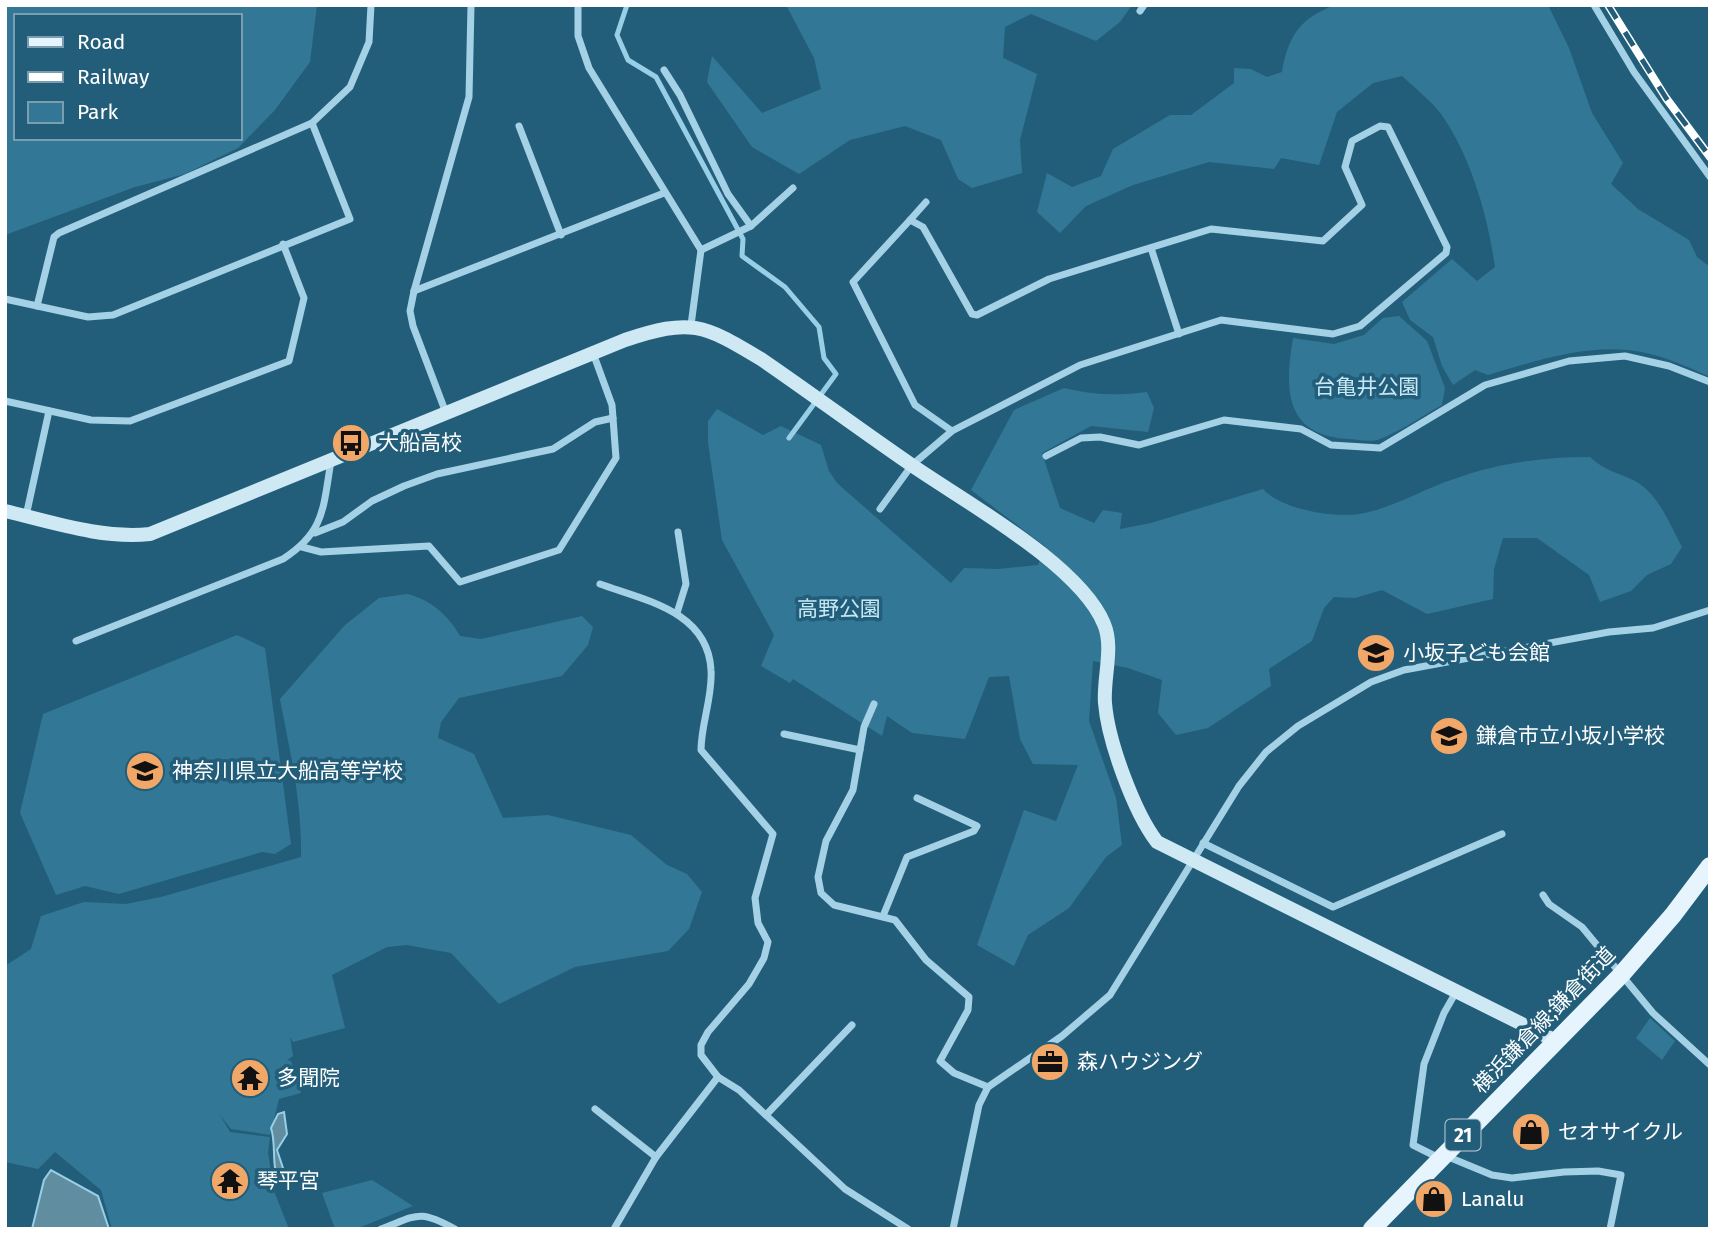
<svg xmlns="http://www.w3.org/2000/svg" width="1715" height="1234" font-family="'Fira Sans','Noto Sans JP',sans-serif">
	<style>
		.green { fill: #327896; fill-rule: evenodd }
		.water { fill: #618da1; stroke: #98cfe6; stroke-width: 2 }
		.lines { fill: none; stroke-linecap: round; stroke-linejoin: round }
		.stream { stroke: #98cfe6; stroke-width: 5 }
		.street { stroke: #a4d1e5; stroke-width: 7 }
		.secondary { stroke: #cee8f4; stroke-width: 14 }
		.primary { stroke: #e5f4fd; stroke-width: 18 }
		.rail-casing { stroke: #fff; stroke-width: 8 }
		.rail { stroke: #225e7a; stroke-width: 5; stroke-dasharray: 16; stroke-linecap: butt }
		.labels { text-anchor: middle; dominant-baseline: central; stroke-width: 7; stroke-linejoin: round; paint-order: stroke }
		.shield { fill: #225e7a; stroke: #bdcfd7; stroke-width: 2 }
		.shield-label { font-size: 19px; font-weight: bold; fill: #fff }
		.park-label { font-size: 21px; fill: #c7e7f4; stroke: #225e7a }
		.poi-label { font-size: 21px; fill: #fff; stroke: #225e7a; text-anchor: start }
		.street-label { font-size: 21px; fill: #fff; stroke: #225e7a }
	</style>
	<rect width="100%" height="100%" fill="#225e7a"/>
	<g class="green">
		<path d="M 5,5 L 317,5 L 310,62 L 275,110 L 238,148 L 185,174 L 135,187 L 5,235 ZM 16,16 L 240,16 L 240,138 L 16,138 Z"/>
		<polygon points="786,5 1132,5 1120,22 1096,41 1031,14 1005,27 1003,58 1037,74 1020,140 1022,173 972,188 958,179 941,140 905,126 850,140 799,174 752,147 707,82 712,56 762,113 821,89 814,58"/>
		<path d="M 1335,5 L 1548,5 L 1569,48 L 1592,113 L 1623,163 L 1611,184 L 1638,209 L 1689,240 L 1697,257 L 1710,267 L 1710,377 C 1684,365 1655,352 1627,350 C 1580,346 1532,362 1488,375 L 1475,370 L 1453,385 L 1442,366 L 1433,337 L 1410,320 L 1402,302 L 1452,259 L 1477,281 L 1495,267 C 1488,217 1471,156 1441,114 C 1430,100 1415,88 1402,76 L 1373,83 L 1337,112 L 1319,165 L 1281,158 L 1274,169 L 1209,162 L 1133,185 L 1086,206 L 1060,233 L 1037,212 L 1047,173 L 1072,187 L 1101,176 L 1113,149 L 1170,115 L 1191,115 L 1234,83 L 1234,68 L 1251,69 L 1267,77 L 1282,72 C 1288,36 1300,18 1335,5 Z"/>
		<path d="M 1399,316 L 1427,341 L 1445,388 L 1442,405 C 1422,416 1401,431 1380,439 C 1371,443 1357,439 1348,439 C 1283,435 1285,387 1293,338 L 1334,344 L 1364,335 L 1383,318 Z"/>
		<path d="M 1064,388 C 1092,395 1118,396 1147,392 L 1154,408 L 1148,432 L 1091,426 L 1042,453 L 1060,508 L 1094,523 L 1103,510 L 1122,513 L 1120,529 L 1151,523 L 1263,489 C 1281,509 1332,518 1359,514 C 1391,509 1423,489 1454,479 C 1498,463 1543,457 1590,457 C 1604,470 1616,472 1633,480 C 1658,492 1670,525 1682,547 L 1671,564 L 1647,575 L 1631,591 L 1600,602 L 1589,575 L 1537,538 L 1503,538 L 1494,569 L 1493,599 L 1427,614 L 1382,590 L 1355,598 L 1334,597 L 1324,608 L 1312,641 L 1269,669 L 1271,686 L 1208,728 L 1176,735 L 1158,713 L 1162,680 L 1128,668 L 1093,661 L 1089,721 L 1116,798 L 1122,845 L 1106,857 L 1069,908 L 1028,935 L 1014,966 L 977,945 L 1024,810 L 1056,821 L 1078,765 L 1033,764 L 1020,739 L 1009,676 L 989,677 L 965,739 L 912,733 L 887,716 L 882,736 L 793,679 L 790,683 L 761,666 L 774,635 L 722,540 L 708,442 L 708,421 L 717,409 L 763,435 L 781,426 L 821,445 L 829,471 L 837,483 L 951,583 L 964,568 L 998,569 L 1038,565 L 1046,547 L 971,490 L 1014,410 Z"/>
		<path d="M 407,594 C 430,599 448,615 460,636 L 481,639 L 582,616 L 593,627 L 588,645 L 562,676 L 459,698 L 441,722 L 438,738 L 474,754 L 503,818 L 548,815 L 631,835 L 667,865 L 687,874 L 702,892 L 689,929 L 668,951 L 575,967 L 499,1004 L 451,953 L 407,945 L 387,947 L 332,975 L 345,1028 L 293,1042 L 290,1037 L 293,1056 L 287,1060 L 291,1061 L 301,1093 L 279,1099 L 270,1135 L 231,1129 L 220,1115 L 230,1132 L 270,1137 L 268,1153 L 274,1191 L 289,1229 L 112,1229 L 101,1190 L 55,1152 L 38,1169 L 5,1162 L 5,966 L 31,949 L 41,916 L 84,902 L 126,904 L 161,897 L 301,857 C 302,802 290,752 280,699 L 345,625 L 379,598 Z"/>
		<polygon points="237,635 265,648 291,844 275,854 262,852 119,894 85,886 56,895 20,813 43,714"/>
		<polygon points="1650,1018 1675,1041 1662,1060 1636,1038"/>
		<polygon points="372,1180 413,1206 356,1229 335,1229 322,1193"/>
	</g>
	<g class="water">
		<path d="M 284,1112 L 287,1134 L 277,1150 L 287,1180 L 281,1184 C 270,1169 277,1146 271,1128 L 278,1114 Z"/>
		<polygon points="51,1170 98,1196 109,1229 32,1229 44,1180"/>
	</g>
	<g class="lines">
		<polyline class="stream" points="627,5 617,35 628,60 656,77 743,239 742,256 785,287 819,327 824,358 836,374 789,438"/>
		<g class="street">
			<polyline points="578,5 578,36 589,68 701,250 691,325"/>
			<polyline points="1594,5 1634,72 1710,177"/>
			<polyline points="1140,11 1144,5"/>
			<polyline points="664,70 680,95 728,194 751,226"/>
			<polyline points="519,126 561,235"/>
			<polyline points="910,220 926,202"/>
			<polyline points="1151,248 1179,334"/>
			<polyline points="701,250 751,226 793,188"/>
			<polyline points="414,291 664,193"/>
			<polyline points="5,299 88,317 113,315 350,219 312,123"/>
			<polyline points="37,306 54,237 59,233 312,123 350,87 369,42 371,5"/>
			<polyline points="5,401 91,420 130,421 289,361 304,298 283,244"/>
			<polyline points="446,413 413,326 410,311 414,291 469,97 471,5"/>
			<polyline points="1046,456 1081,438 1100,437 1139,445 1224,420 1301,429 1331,445 1380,448 1485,385 1569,361 1625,356 1669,366 1710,382"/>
			<polyline points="880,509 912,465 952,431 1080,365 1221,320 1333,334 1360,326 1446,253 1447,247 1388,127 1380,126 1352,141 1345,167 1362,205 1323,241 1211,229 1049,279 977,315 972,314 923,227 910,220 853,282 915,405 952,431"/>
			<polyline points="26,516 49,411"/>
			<polyline points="315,533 343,522 372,501 404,486 437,474 553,449 595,422 613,418"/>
			<polyline points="302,547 321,552 429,546 460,582 559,550 616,458 612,405 593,353"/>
			<path d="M 600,584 C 644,600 708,611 711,670 C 713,696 701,724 701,750 L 773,834 L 755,898 L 758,923 L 768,942 L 764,958 L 749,984 L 708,1032 L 701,1045 L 701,1055 L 718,1077 L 739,1090 L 845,1189 L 908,1229"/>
			<polyline points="677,613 686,584 678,532"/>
			<path d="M 76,641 L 283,559 C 325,532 323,508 331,461"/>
			<polyline points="874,704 864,727 853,790 826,841 818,877 821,893 834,905 895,920 926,960 969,997 968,1010 940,1061 954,1073 988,1087"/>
			<polyline points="784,734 860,750"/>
			<polyline points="1203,843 1333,907 1502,834"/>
			<polyline points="1543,895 1549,904 1582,927 1653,1013 1710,1065"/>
			<polyline points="883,916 907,857 974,831 977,826 917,798"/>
			<polyline points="595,1109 656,1157"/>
			<polyline points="766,1115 852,1025"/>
			<polyline points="1446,1156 1492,1175 1512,1178 1564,1172 1598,1171 1621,1175 1610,1229"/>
			<polyline points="1439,1158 1413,1145 1424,1064 1444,1013 1456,992"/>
			<path d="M 381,1229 C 418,1215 419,1209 455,1229"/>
			<polyline points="614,1229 656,1157 718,1077"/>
			<polyline points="953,1229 979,1105 988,1087 1062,1036 1110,995 1239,786 1266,752 1298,726 1371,682 1404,670 1609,632 1653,628 1710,610"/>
		</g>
		<path class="secondary" d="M 5,511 C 52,522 101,539 150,534 L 625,340 C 691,318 703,324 761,359 C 812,394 862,431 913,466 C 965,502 1080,565 1104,624 C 1114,647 1103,679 1105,703 C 1108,741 1134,812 1157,842 L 1556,1041"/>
		<polyline class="primary" points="1372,1229 1621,975 1673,915 1710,866"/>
		<g class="rail-casing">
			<polyline id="rail" points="1608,5 1666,98 1710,157"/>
		</g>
		<use href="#rail" class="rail"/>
	</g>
	<defs>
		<g id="bus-disc" transform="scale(2.0125)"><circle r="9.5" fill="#f1a767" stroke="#225e7a"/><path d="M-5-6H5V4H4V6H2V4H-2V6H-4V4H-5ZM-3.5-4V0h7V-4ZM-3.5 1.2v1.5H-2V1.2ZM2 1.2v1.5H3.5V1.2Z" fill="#111"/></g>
		<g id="school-disc" transform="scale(2.0125)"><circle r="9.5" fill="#f1a767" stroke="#225e7a"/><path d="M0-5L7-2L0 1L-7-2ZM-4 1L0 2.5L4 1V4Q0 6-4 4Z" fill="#111"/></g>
		<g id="office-disc" transform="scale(2.0125)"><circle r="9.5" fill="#f1a767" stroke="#225e7a"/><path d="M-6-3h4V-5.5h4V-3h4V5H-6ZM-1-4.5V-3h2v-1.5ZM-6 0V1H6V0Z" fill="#111"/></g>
		<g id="temple-disc" transform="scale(2.0125)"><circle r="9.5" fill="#f1a767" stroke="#225e7a"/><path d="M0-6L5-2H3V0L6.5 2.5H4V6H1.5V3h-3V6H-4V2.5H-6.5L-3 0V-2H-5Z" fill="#111"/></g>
		<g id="shop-disc" transform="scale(2.0125)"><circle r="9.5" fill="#f1a767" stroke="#225e7a"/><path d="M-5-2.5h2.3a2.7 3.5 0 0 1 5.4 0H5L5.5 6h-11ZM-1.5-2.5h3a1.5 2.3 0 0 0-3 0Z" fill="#111"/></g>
	</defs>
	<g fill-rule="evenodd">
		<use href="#bus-disc" x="351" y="443"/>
		<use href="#school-disc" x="1376" y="653"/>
		<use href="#school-disc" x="1449" y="736"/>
		<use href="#school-disc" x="145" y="771"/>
		<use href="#office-disc" x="1050" y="1062"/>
		<use href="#temple-disc" x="250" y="1078"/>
		<use href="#shop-disc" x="1531" y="1132"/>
		<use href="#temple-disc" x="230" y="1181"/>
		<use href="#shop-disc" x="1434" y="1199"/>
	</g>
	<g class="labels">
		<rect class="shield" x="1445.5" y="1119.5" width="35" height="31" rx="5"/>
		<g class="shield-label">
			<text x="1463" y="1135">21</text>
		</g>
		<g class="park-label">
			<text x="1367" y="387">台亀井公園</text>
			<text x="839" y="609">高野公園</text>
		</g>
		<g class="poi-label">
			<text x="378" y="443">大船高校</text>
			<text x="1403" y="653">小坂子ども会館</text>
			<text x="1476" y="736">鎌倉市立小坂小学校</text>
			<text x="172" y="771">神奈川県立大船高等学校</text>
			<text x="1077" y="1062">森ハウジング</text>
			<text x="277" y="1078">多聞院</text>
			<text x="1558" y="1132">セオサイクル</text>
			<text x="257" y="1181">琴平宮</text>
			<text x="1461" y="1199">Lanalu</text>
		</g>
		<g class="street-label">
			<text transform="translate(1544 1020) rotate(-46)">横浜鎌倉線;鎌倉街道</text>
		</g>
	</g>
	<rect width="1715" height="1234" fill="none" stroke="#ffffff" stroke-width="14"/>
	<rect x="14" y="14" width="228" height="126" fill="#225e7a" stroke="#7a9eaf" stroke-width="2"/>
	<rect x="28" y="37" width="35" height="10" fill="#e5f4fd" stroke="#7a9eaf" stroke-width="2"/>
	<text x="77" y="49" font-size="21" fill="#ffffff">Road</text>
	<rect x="28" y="72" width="35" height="10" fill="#ffffff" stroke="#7a9eaf" stroke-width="2"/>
	<text x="77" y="84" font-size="21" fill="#ffffff">Railway</text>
	<rect x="28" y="102" width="35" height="21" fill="#327896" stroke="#7a9eaf" stroke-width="2"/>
	<text x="77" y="119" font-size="21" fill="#ffffff">Park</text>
</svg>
